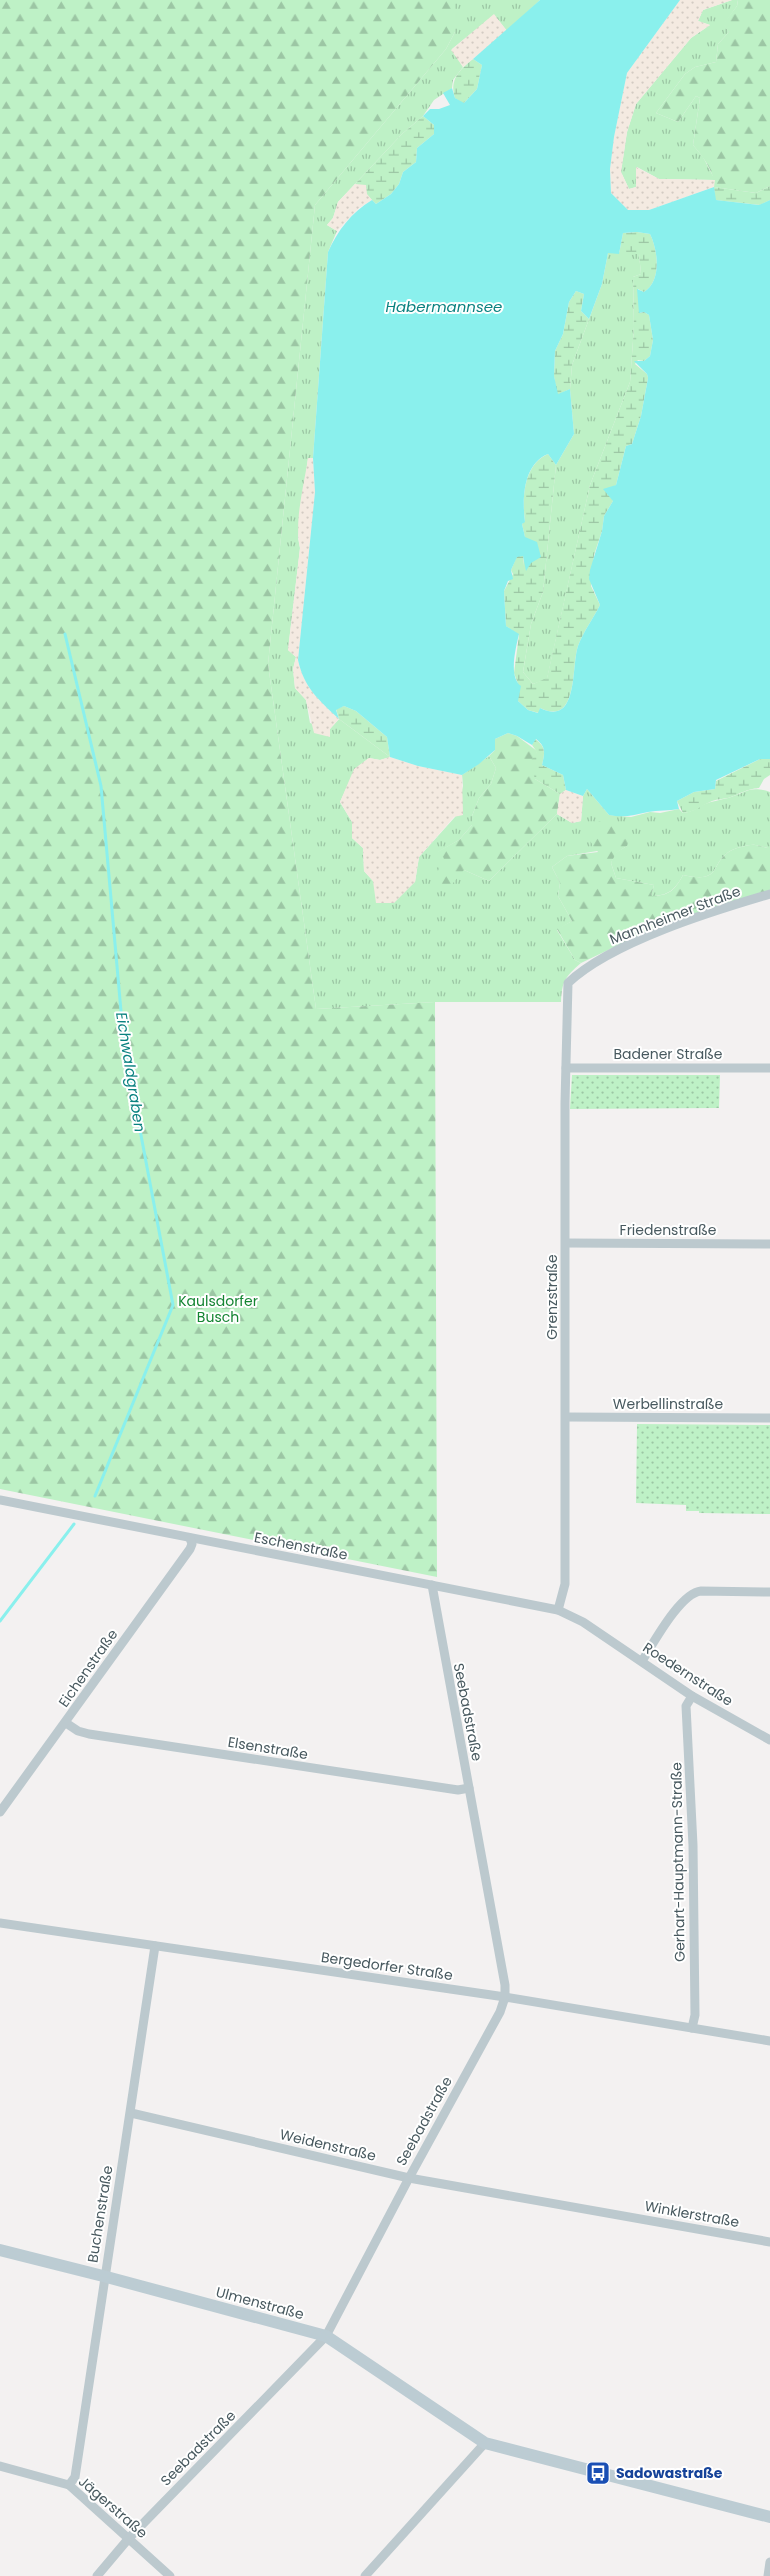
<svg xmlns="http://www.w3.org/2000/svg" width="770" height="2576" font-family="Poppins,sans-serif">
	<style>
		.grass { fill: url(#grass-tufts) }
		.forest { fill: url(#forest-firs) }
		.wetland { fill: url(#wetland-marsh) }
		.sand { fill: url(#sand-dots) }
		.garden { fill: url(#garden-dots) }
		.water { fill: #8af0ed; fill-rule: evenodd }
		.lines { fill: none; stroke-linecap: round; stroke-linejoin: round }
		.stream { stroke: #8af0ed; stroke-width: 3 }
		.street { stroke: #bcc9ce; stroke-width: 9 }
		.secondary { stroke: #bcccd3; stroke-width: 12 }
		.labels { text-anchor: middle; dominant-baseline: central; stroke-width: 4; stroke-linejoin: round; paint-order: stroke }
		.street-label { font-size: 14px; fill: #48595f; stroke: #fff }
		.park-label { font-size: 14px; fill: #148532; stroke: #fff }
		.transit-label { font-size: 14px; font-weight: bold; fill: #164399; stroke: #fff; text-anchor: start }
		.water-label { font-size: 15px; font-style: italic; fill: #0a8280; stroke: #fff }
	</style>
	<defs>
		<pattern id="grass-tufts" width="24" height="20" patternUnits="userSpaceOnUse" patternTransform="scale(1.25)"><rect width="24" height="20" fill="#bef1c6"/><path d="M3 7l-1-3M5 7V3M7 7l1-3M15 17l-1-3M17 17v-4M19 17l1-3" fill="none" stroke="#9cc6a4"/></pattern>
		<pattern id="forest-firs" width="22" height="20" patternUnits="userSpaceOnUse" patternTransform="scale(1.25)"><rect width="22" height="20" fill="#bef1c6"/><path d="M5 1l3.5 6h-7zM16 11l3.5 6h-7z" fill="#9cc6a4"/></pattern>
		<pattern id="wetland-marsh" width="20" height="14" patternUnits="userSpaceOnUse" patternTransform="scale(1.25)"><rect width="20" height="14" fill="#bef1c6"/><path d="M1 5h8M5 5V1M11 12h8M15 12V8" fill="none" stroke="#9cc6a4"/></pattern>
		<pattern id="sand-dots" width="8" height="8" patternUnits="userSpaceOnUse" patternTransform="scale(1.25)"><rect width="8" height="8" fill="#f4eae1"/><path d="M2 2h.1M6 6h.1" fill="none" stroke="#d3cbc3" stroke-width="1.8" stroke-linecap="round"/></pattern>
		<pattern id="garden-dots" width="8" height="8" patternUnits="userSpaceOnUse" patternTransform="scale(1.25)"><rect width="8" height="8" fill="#bef1c6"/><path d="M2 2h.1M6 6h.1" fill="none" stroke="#9cc6a4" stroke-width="1.8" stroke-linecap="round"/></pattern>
	</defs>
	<rect width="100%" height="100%" fill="#f3f1f1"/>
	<g class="grass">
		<path d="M 455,0 L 540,0 L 507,31 L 494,15 L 452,49 L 463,67 L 453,80 L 452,88 L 434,100 L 423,116 L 402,134 L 338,202 L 333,218 L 327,225 L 337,231 L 328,252 L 313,458 L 308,458 L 298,538 L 300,548 L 288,650 L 296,657 L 293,669 L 295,688 L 306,700 L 310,723 L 330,729 L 339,719 L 390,757 L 380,760 L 369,758 L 355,769 L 340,802 L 352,822 L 352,838 L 363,848 L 364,871 L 373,881 L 415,882 L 419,857 L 455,817 L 463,786 L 462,775 L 489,756 L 496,768 L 491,784 L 479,798 L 472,816 L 472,825 L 459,840 L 438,852 L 464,870 L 489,881 L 557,814 L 572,823 L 581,821 L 583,796 L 587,789 L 609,815 L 631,817 L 650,812 L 660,813 L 679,809 L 683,813 C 693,812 696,808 705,804 C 713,801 720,800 728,798 C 746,793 749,785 770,792 L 770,848 C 764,848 760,845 755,845 C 750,844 737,848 732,850 C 708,863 724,884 683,875 C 675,890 668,896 651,896 L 654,885 L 616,878 L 611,863 L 615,853 L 627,846 L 567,856 L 552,867 L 560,883 L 558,896 L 572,921 L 557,930 L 575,960 L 581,963 C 565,977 562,981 561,1002 L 435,1002 L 316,1009 L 268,664 L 315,205 L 446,49 L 455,32 Z"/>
		<polygon points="732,0 738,0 737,6 724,24 729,32 718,44 716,62 695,67 685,74 656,113 678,122 696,96 700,98 693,145 703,157 715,180 659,179 637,167 636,187 629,189 621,172 627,132 636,104 691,38 710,25 698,21 703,10"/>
		<polygon points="626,252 639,254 641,274 633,277 634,327 630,382 590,485 547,679 533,684 523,672 531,624 543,592 556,465 574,434 570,389 572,365 602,284 608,253"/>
	</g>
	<g class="forest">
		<polygon points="0,0 455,0 455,32 446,49 315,205 268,664 316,1009 435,1002 437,1577 0,1489"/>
		<path d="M 738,0 L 770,0 L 770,186 L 756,193 L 714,187 C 715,172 703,157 693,145 L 700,98 L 696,96 L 678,122 L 656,113 L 685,74 L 695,67 L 716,62 L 718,44 L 729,32 L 723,24 L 737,6 Z"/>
		<polygon points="508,733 517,736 537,751 535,779 560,794 557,814 489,881 464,870 448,889 434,879 444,858 437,852 459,840 472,825 472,816 479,798 491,784 496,768 489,756 495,750 495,739"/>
		<path d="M 599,821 L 631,834 L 627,846 L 616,853 L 611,863 L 616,878 L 654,885 L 651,896 C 669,896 675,890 683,875 C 724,884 708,863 732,850 C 737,848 750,844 755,845 C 760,845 764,848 770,848 L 770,890 L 652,929 L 581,963 L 575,960 L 557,929 L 572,921 L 558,896 L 560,883 L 552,867 L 567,856 L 598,852 L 587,837 Z"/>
	</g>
	<g class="wetland">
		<path d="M 473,59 L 482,65 L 477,89 L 463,104 L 455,98 C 449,80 459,70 473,59 Z"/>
		<polygon points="423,116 434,125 434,134 417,148 416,162 403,172 399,184 391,194 376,204 355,184 402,134"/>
		<polygon points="770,186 770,200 760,205 715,200 714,187 756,193"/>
		<path d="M 637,232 L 650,234 C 658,250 662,281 644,292 L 638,289 L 640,313 L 644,312 L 649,315 L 653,340 L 650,356 L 644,361 L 638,360 L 635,364 L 647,374 L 648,378 L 641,416 L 632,444 L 626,446 L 616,485 L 611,488 L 613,501 L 604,516 L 602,531 L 594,555 L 591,586 L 600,605 C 593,619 583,632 578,646 C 571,666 579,727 540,708 L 539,713 L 528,710 L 518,701 L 518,684 L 514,673 L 519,635 L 506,626 L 504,591 L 513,574 L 511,570 L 517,556 L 523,555 L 523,566 L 525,537 L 522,524 L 525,521 C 522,499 523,465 548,454 L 556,465 L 543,592 L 531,624 L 523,672 L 533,684 L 547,678 L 590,485 L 630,382 L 634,327 L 633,277 L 641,274 L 639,254 L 619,254 L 623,233 Z"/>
		<polygon points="576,291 584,294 581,311 589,319 572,365 570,389 557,395 554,376 555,351 563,334 569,302"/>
		<polygon points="344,706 356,711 387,737 390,757 339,719 336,709"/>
		<path d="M 535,739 C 546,747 545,752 542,765 L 563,775 L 566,790 L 560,794 L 535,779 L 530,762 L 537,752 L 532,745 Z"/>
		<path d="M 760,759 L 770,759 L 770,775 L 764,779 L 759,788 C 746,789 740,794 728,798 C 723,799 718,799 712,801 C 701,806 695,812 683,813 L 677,801 L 694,792 L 715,789 L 716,781 Z"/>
	</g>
	<g class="sand">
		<polygon points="680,0 732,0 703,10 698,21 710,25 691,38 636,104 627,132 621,172 629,189 636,187 636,167 659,179 715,180 714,187 649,210 628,211 611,193 610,169 614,137 627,73"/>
		<polygon points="494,14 507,31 463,67 451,50"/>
		<polygon points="355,184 366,185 367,194 372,200 359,208 337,231 327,225 333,218 338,202"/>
		<path d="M 308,458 L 313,458 L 315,492 L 298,660 C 304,688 319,700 339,719 L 330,729 L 330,737 L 314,733 L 306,700 L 295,688 L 293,669 L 296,657 L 288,650 L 300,548 C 294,520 304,486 308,458 Z"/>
		<polygon points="390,757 418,766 462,775 463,815 454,817 419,857 415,882 394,903 376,903 373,881 364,871 363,848 352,838 352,822 340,802 354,769 369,758 380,760"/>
		<polygon points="566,790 583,796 581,821 572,823 557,814 560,794"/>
	</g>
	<g class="garden">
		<polygon points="572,1075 720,1075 719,1108 570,1109"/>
		<polygon points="637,1424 770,1425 770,1514 699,1513 699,1511 686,1511 686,1505 636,1503"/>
	</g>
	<path class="water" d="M 540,0 L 680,0 L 627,73 L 614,137 L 610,169 L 611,193 L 628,210 L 649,210 L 714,187 L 716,200 L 759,205 L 770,200 L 770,759 L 760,759 L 716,780 L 715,789 L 694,792 L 677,801 L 679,809 C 669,811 658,810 648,812 C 634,815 624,818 609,815 L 587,789 L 583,796 L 566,790 L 563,775 L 542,765 C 545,752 546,747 536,739 L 532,745 L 517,736 L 508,733 L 495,739 L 495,750 L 479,764 L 462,775 L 418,766 L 390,757 L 387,737 L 356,711 L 344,706 L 336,710 L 339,719 C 319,700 304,688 298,660 L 315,492 L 313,458 L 328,252 C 338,230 351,213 372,200 L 376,204 L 391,194 L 399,184 L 403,172 L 416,162 L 417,148 L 434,134 L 434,125 L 423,116 L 430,109 L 439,109 L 450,105 L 443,93 L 452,88 L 455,98 L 464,103 L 477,89 L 482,65 L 473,59 ZM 637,232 L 650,234 C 658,250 662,281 644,292 L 637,289 L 639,313 L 644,312 L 649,315 L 653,340 L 650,356 L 644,361 L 634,361 L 647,374 L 648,378 L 641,416 L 632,444 L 626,446 L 616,485 L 603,489 L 613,501 L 604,516 L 602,531 L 590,570 L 589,579 L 600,605 C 593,619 583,632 578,646 C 571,667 579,727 540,708 L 538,713 L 528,710 L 518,701 L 521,686 C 508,677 516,647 519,634 L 506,626 L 504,591 L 508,581 L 513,579 L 511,570 L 517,557 L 523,556 L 526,571 L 531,563 L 541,557 L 537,542 L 525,537 L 522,524 L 525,522 C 522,499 523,464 548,454 L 556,465 L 574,434 L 570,389 L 558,394 L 554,376 L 555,351 L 563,334 L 569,302 L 576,291 L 584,294 L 581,311 L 589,319 L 602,284 L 608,253 L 619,254 L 623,233 Z"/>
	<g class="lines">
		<g class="stream">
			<polyline points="65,634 101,786 124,1045 173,1305 95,1496"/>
			<polyline points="0,1621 74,1524"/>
		</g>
		<g class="street">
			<polyline points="566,1068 770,1068"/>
			<polyline points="566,1243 770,1244"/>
			<polyline points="566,1417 770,1418"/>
			<polyline points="0,1500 558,1610 583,1622 692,1696 770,1740"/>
			<path d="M 558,1610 L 565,1584 L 565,1103 L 568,983 C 611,942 712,911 770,894"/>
			<path d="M 642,1661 C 653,1644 680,1593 701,1591 L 770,1592"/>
			<polyline points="692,1696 686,1706 693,1845 695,2015 692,2028"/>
			<polyline points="66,1723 78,1731 89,1734 458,1790 469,1788"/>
			<polyline points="0,1812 190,1549 192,1544 190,1538"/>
			<polyline points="0,1923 505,1997 770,2041"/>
			<polyline points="131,2113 409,2178 770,2242"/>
			<polyline points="0,2466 69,2485 170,2576"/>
			<polyline points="69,2485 75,2477 155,1946"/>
			<polyline points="97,2576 129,2538 326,2336 409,2178 500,2012 505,1997 505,1985 432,1585"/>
			<polyline points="365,2576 485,2443"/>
			<polyline points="768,2576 770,2562"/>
		</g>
		<polyline class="secondary" points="0,2250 103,2276 326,2336 485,2443 770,2517"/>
	</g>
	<defs>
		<g id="bus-square" transform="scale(1.25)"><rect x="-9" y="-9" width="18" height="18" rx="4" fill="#1a4fb4" stroke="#fff"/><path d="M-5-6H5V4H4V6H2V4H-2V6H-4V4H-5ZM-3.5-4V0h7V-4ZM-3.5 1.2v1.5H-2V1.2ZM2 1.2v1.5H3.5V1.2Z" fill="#fff"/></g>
	</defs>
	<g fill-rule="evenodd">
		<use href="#bus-square" x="598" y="2473"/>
	</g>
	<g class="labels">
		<g class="street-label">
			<text transform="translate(675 915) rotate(-21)">Mannheimer Straße</text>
			<text x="668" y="1054">Badener Straße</text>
			<text x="668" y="1230">Friedenstraße</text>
			<text transform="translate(552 1297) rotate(-90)">Grenzstraße</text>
			<text x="668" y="1404">Werbellinstraße</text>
			<text transform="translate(301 1546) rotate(11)">Eschenstraße</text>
			<text transform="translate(88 1668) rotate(-55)">Eichenstraße</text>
			<text transform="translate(688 1674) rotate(33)">Roedernstraße</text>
			<text transform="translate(468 1712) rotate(79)">Seebadstraße</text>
			<text transform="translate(268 1748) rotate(9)">Elsenstraße</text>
			<text transform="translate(678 1862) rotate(-91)">Gerhart-Hauptmann-Straße</text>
			<text transform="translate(387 1966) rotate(8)">Bergedorfer Straße</text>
			<text transform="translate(424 2121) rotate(-61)">Seebadstraße</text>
			<text transform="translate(328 2145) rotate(13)">Weidenstraße</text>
			<text transform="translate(100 2214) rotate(-81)">Buchenstraße</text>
			<text transform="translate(692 2214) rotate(10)">Winklerstraße</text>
			<text transform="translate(260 2303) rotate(15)">Ulmenstraße</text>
			<text transform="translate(198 2448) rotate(-45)">Seebadstraße</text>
			<text transform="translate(113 2507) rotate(41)">Jägerstraße</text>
		</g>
		<g class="park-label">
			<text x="218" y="1301">Kaulsdorfer<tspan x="218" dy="16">Busch</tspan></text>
		</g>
		<g class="transit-label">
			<text x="616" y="2473">Sadowastraße</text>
		</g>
		<g class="water-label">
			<text x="444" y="306">Habermannsee</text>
			<text transform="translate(131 1072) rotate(81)">Eichwaldgraben</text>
		</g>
	</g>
</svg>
